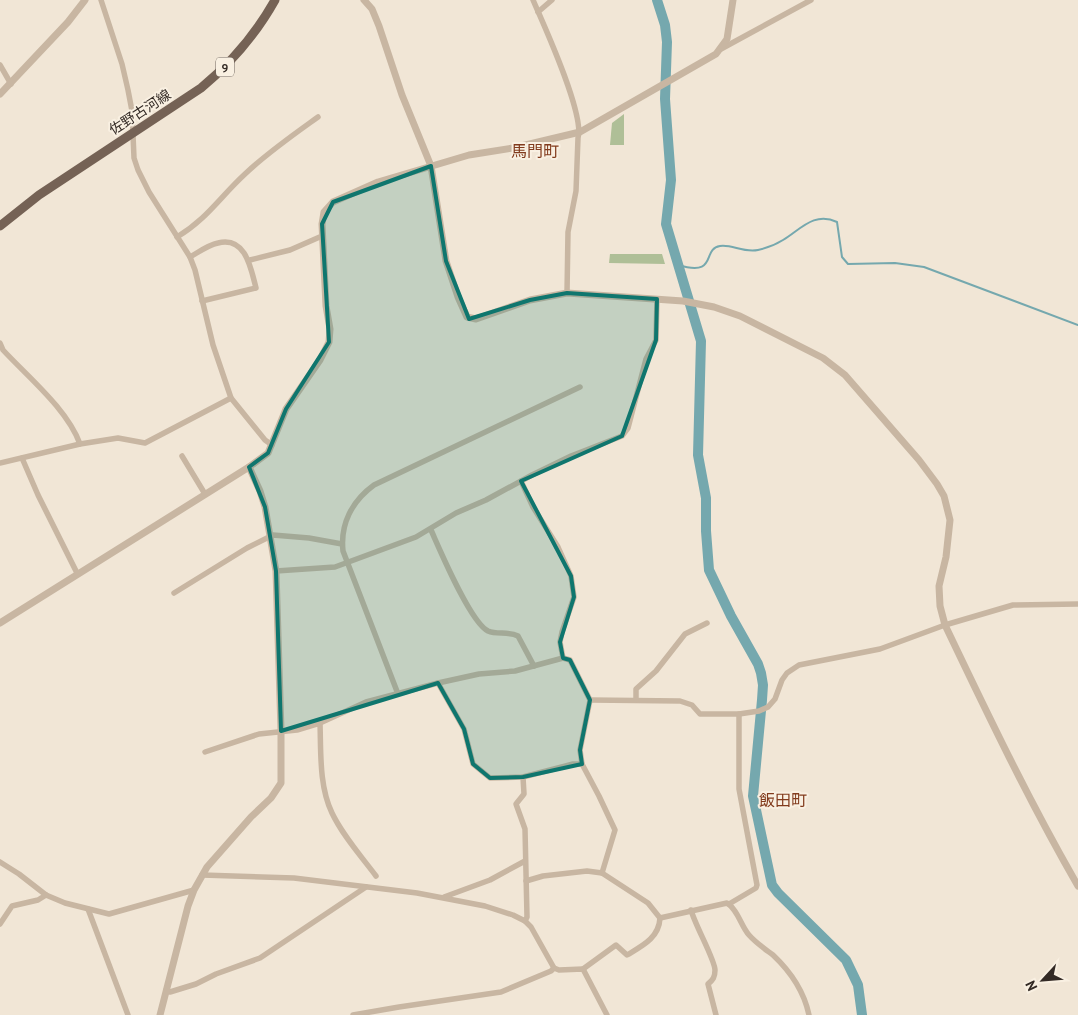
<svg xmlns="http://www.w3.org/2000/svg" width="1078" height="1015" font-family="'PT Sans','Noto Sans JP',sans-serif">
	<style>
		.green { fill: #afbf97 }
		.lines { fill: none; stroke-linecap: round; stroke-linejoin: round }
		.stream { stroke: #75a8ae; stroke-width: 2 }
		.river { stroke: #75a8ae; stroke-width: 10 }
		.minor { stroke: #c8b6a2; stroke-width: 5.5 }
		.tertiary { stroke: #c8b6a2; stroke-width: 7 }
		.primary { stroke: #756255; stroke-width: 9 }
		.marked { fill: #0f766e; fill-opacity: 0.2; stroke: #0f766e; stroke-width: 4; stroke-linejoin: round }
		.labels { text-anchor: middle; dominant-baseline: central; stroke-width: 4; stroke-linejoin: round; paint-order: stroke }
		.shield { fill: #f9f0e2; stroke: #6e655e; stroke-width: 1 }
		.shield-label { font-size: 12px; font-weight: bold; fill: #332a25 }
		.street-label { font-size: 14px; fill: #332a25; stroke: #f9f0e2 }
		.quarter-label { font-size: 16px; fill: #823b1d; stroke: #f9f0e2 }
	</style>
	<rect width="100%" height="100%" fill="#f1e6d6"/>
	<g class="green">
		<polygon points="624,114 624,145 610,145 612,123"/>
		<polygon points="610,254 662,254 665,264 609,263"/>
	</g>
	<g class="lines">
		<path class="stream" d="M 678,265 C 719,277 701,249 720,246 C 732,244 743,253 758,250 C 767,248 775,245 783,240 C 800,230 814,211 837,222 L 842,257 L 848,264 L 895,263 L 924,267 L 1078,325"/>
		<polyline class="river" points="657,0 665,25 667,42 665,99 671,180 666,224 701,341 698,455 706,498 706,531 709,570 731,616 758,664 761,673 763,685 762,700 753,796 772,885 778,893 846,960 858,985 862,1015"/>
		<g class="minor">
			<polyline points="101,0 122,64 128,90 132,111 134,158 138,170 149,192 190,257 195,270 213,345 231,398 265,440 272,445"/>
			<path d="M 533,0 C 544,25 585,115 578,138 L 576,191 L 568,232 L 567,293"/>
			<polyline points="538,12 552,0"/>
			<polyline points="721,49 811,0"/>
			<polyline points="0,65 11,84"/>
			<path d="M 177,237 C 207,219 220,197 245,174 C 267,153 293,135 318,117"/>
			<path d="M 190,257 C 199,252 208,245 218,243 C 246,236 251,269 256,288 L 202,301"/>
			<polyline points="250,260 290,250 322,236"/>
			<path d="M 0,343 L 3,350 C 29,378 67,409 80,444"/>
			<polyline points="182,456 205,494"/>
			<polyline points="22,458 38,495 77,573"/>
			<polyline points="0,463 80,444 118,438 145,443 231,398"/>
			<polyline points="521,481 533,507 558,547 571,576 574,597 562,632 560,642 563,658"/>
			<path d="M 431,530 C 440,550 470,622 488,631 C 497,635 508,631 518,636 L 534,666"/>
			<polyline points="276,571 335,567 416,537 456,513 486,500 532,475 571,456 622,436 628,428 646,359 656,340 657,299"/>
			<polyline points="174,593 247,548 273,535 309,538 342,544"/>
			<polyline points="438,683 464,729 473,764 490,778 523,777 573,764 582,764"/>
			<path d="M 398,694 L 343,551 C 340,524 352,501 374,485 L 580,387"/>
			<polyline points="590,700 680,701 692,705 700,714 739,714 759,711 768,707 775,699 782,680 787,673 799,665 880,649 945,625 1013,605 1078,604"/>
			<polyline points="636,700 636,689 656,671 685,634 707,623"/>
			<polyline points="320,723 366,702 438,683 479,674 515,671 563,658 570,660 590,700 580,750 582,764 599,796 615,830 602,873"/>
			<path d="M 205,752 L 259,734 L 297,730 L 320,723 C 321,752 319,786 332,813 C 343,836 361,856 376,876"/>
			<polyline points="523,777 524,794 516,804 525,829 527,917 525,921"/>
			<polyline points="0,862 19,874 46,895 65,903 109,914 194,890"/>
			<polyline points="202,875 294,878 417,893 485,906 513,915 525,921 531,927 554,968 559,970 583,969 607,1015"/>
			<path d="M 526,881 L 543,876 L 587,871 L 602,873 L 648,903 L 660,918 L 727,903 C 738,910 741,926 749,935 C 756,943 765,949 773,955 C 791,972 804,991 809,1015"/>
			<polyline points="444,897 490,880 525,861"/>
			<polyline points="729,904 756,888 757,885 739,789 739,714"/>
			<polyline points="88,909 128,1015"/>
			<path d="M 691,910 C 695,925 715,960 715,970 C 715,977 713,980 708,984 L 716,1015"/>
			<polyline points="0,924 12,906 38,900 46,895"/>
			<path d="M 583,969 L 616,945 L 627,955 C 642,946 659,938 660,918"/>
			<polyline points="166,990 170,992 196,984 216,974 260,958 366,887"/>
			<polyline points="353,1015 399,1007 501,992 551,971 554,968"/>
		</g>
		<g class="tertiary">
			<path d="M 364,0 L 372,9 L 379,26 L 402,95 L 431,166 L 446,261 L 458,297 L 467,317 L 476,319 L 530,300 L 567,293 L 683,301 L 714,307 L 740,316 L 823,358 L 845,375 L 919,460 L 937,484 L 944,496 L 950,520 L 946,557 L 939,586 L 940,606 L 945,625 C 987,713 1029,801 1078,886"/>
			<polyline points="0,94 68,22 85,0"/>
			<polyline points="0,623 249,467 268,453 286,409 320,360 329,342 330,329 326,306 322,224 324,212 333,202 378,182 469,155 513,148 580,132 716,54 727,39 733,0"/>
			<polyline points="160,1015 188,906 194,890 207,867 251,817 271,798 281,783 281,731 276,571 265,507 260,491 249,467"/>
		</g>
		<path class="primary" d="M 0,226 L 39,195 L 201,88 C 231,63 256,34 275,0"/>
	</g>
	<path class="marked" d="M 431,166 L 446,261 L 469,319 L 530,300 L 567,293 L 657,299 L 656,340 L 622,436 L 521,481 L 571,576 L 574,597 L 560,642 L 563,658 L 570,660 L 590,700 L 580,750 L 582,764 L 523,777 L 490,778 L 473,764 L 464,729 L 438,683 L 281,731 L 276,571 L 265,507 L 249,467 L 268,453 L 286,409 L 329,342 L 322,224 L 333,202 Z"/>
	<g class="labels">
		<rect class="shield" x="216" y="57.5" width="18" height="19" rx="4"/>
		<g class="shield-label">
			<text x="225" y="67">9</text>
		</g>
		<g class="street-label">
			<text transform="translate(140 112) rotate(-33)">佐野古河線</text>
		</g>
		<g class="quarter-label">
			<text x="535" y="151">馬門町</text>
			<text x="783" y="800">飯田町</text>
		</g>
	</g>
	<g transform="translate(1043 980) rotate(244)" stroke="#f9f0e2" stroke-width="4" paint-order="stroke">
	<path d="M0-4L9 19L0 12L-9 19Z" fill="#332a25"/>
	<text y="-8" font-size="14" font-weight="bold" text-anchor="middle" fill="#332a25">N</text>
	</g>
</svg>
